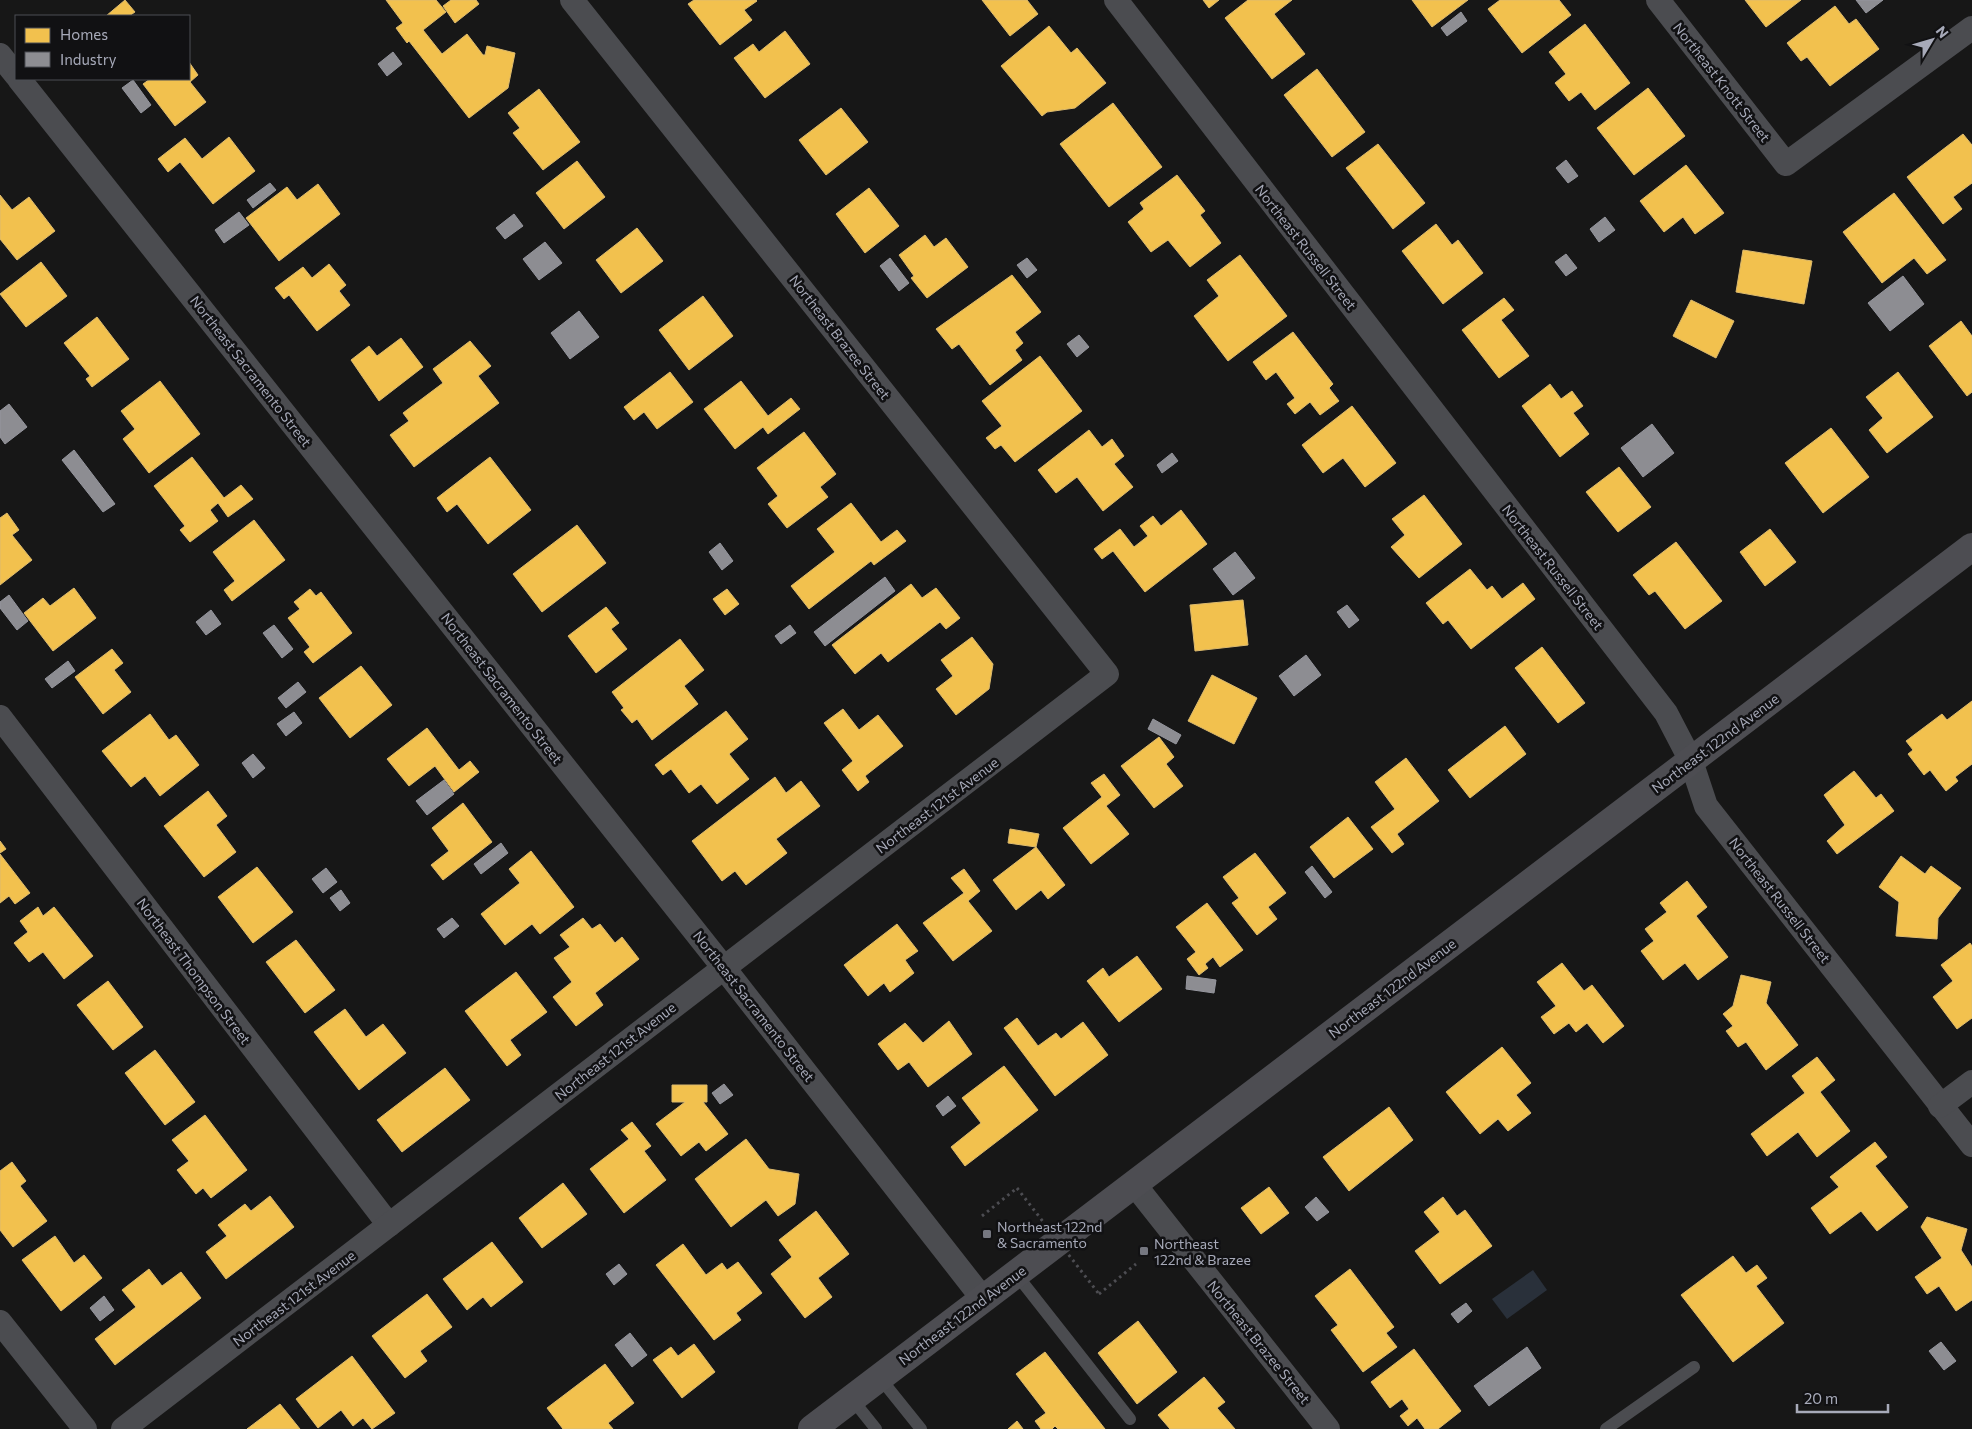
<svg xmlns="http://www.w3.org/2000/svg" width="1972" height="1429" font-family="Commissioner,sans-serif">
	<style>
		.water { fill: #29303a }
		.homes { fill: #f2c14e; stroke: #dcba6e }
		.industry { fill: #8d8d92; stroke: #95969e }
		.lines { fill: none; stroke-linecap: round; stroke-linejoin: round }
		.path { stroke: #4d4d52; stroke-width: 3; stroke-dasharray: 2.5 4; stroke-linecap: butt }
		.lane { stroke: #4b4c50; stroke-width: 12 }
		.street { stroke: #4b4c50; stroke-width: 24 }
		.primary { stroke: #4d4d52; stroke-width: 28 }
		.path-bridge { stroke: #4d4d52; stroke-width: 3; stroke-dasharray: 2.5 4; stroke-linecap: butt }
		.poi-dot { fill: #757780; stroke: #111113; stroke-width: 2 }
		.labels { text-anchor: middle; dominant-baseline: central; stroke-width: 5; stroke-linejoin: round; paint-order: stroke }
		.street-label { font-size: 14px; fill: #a7aab9; stroke: #111113 }
		.poi-label { font-size: 14px; fill: #a7aab9; stroke: #111113; text-anchor: start }
	</style>
	<rect width="100%" height="100%" fill="#171717"/>
	<polygon class="water" points="1533,1270 1547,1290 1507,1319 1492,1299"/>
	<g class="homes">
		<polygon points="125,0 135,12 129,16 106,16"/>
		<polygon points="386,0 436,0 446,12 423,30 442,54 467,34 483,55 485,55 487,46 515,53 508,88 469,118 409,41 407,43 396,28 403,23"/>
		<polygon points="451,0 476,0 479,4 455,23 443,6"/>
		<polygon points="694,0 756,0 757,1 744,10 752,20 720,45 688,4"/>
		<polygon points="982,0 1027,0 1038,14 1010,36"/>
		<polygon points="1203,0 1219,0 1209,8"/>
		<polygon points="1248,0 1292,0 1274,14 1305,54 1272,79 1225,18"/>
		<polygon points="1412,0 1468,0 1432,27"/>
		<polygon points="1500,0 1559,0 1571,15 1522,53 1488,9"/>
		<polygon points="1745,0 1801,0 1766,27"/>
		<polygon points="1835,6 1849,24 1856,19 1879,49 1830,86 1807,57 1801,61 1787,43"/>
		<polygon points="1585,24 1630,83 1595,110 1581,92 1569,101 1555,83 1566,74 1549,52"/>
		<polygon points="1049,26 1071,53 1077,48 1106,83 1075,108 1047,112 1042,116 1001,66"/>
		<polygon points="785,31 810,64 765,98 734,58 753,44 759,52"/>
		<polygon points="189,62 198,75 190,82 206,102 175,126 143,84 150,79 189,79"/>
		<polygon points="1317,69 1365,132 1332,157 1284,95"/>
		<polygon points="1648,88 1685,136 1634,175 1597,128"/>
		<polygon points="539,89 580,142 543,170 513,133 520,128 508,113"/>
		<polygon points="1113,103 1162,167 1109,207 1060,144"/>
		<polygon points="841,108 868,142 826,175 799,140"/>
		<polygon points="1963,134 1972,145 1972,183 1953,197 1962,209 1943,224 1907,177"/>
		<polygon points="229,137 255,171 213,204 180,162 168,172 158,159 185,138 202,159"/>
		<polygon points="1378,144 1425,203 1393,229 1346,168"/>
		<polygon points="577,161 605,197 564,229 536,193"/>
		<polygon points="1686,165 1724,213 1695,234 1683,217 1664,232 1640,201"/>
		<polygon points="1177,175 1205,211 1200,215 1221,243 1190,267 1168,240 1151,252 1128,222 1144,209 1140,203"/>
		<polygon points="318,184 340,214 279,261 246,218 287,187 297,200"/>
		<polygon points="869,188 899,226 865,253 836,214"/>
		<polygon points="1894,193 1946,260 1927,274 1914,258 1882,283 1843,232"/>
		<polygon points="0,195 12,210 29,197 55,231 17,260 0,239"/>
		<polygon points="1436,224 1452,245 1458,240 1483,273 1443,304 1402,251"/>
		<polygon points="637,228 663,261 621,293 596,260"/>
		<polygon points="925,235 934,247 946,238 968,267 927,298 911,278 914,276 899,255"/>
		<polygon points="1743,250 1812,261 1804,304 1736,292"/>
		<polygon points="1240,255 1287,316 1228,361 1194,316 1219,296 1207,280"/>
		<polygon points="41,262 67,296 26,327 0,294"/>
		<polygon points="329,264 346,285 339,291 350,305 317,331 289,295 284,299 275,288 303,267 312,278"/>
		<polygon points="1012,275 1041,312 1015,332 1023,343 1015,350 1022,360 990,385 959,344 952,349 936,329"/>
		<polygon points="703,296 733,336 689,370 659,330"/>
		<polygon points="1504,298 1514,310 1501,320 1529,356 1499,378 1462,330"/>
		<polygon points="1691,300 1734,321 1716,358 1673,336"/>
		<polygon points="97,317 129,359 92,387 86,379 90,376 64,343"/>
		<polygon points="1961,321 1972,336 1972,392 1967,396 1929,346"/>
		<polygon points="1293,332 1333,384 1329,388 1339,401 1320,415 1310,402 1295,414 1287,404 1295,398 1276,372 1266,380 1253,362"/>
		<polygon points="401,338 423,367 379,401 351,360 369,346 377,356"/>
		<polygon points="470,341 491,366 478,376 499,403 414,467 390,435 409,421 403,413 443,383 433,369"/>
		<polygon points="1040,356 1082,411 1015,462 1001,445 995,449 986,438 1002,426 982,401"/>
		<polygon points="670,372 693,402 657,429 644,412 634,420 624,407"/>
		<polygon points="1898,372 1933,417 1887,453 1869,430 1883,418 1866,397"/>
		<polygon points="160,381 200,434 149,473 123,439 135,429 121,411"/>
		<polygon points="741,381 768,416 791,398 800,409 768,434 763,427 735,449 704,409"/>
		<polygon points="1550,384 1561,399 1572,391 1583,406 1573,413 1589,434 1560,457 1522,406"/>
		<polygon points="1352,406 1396,463 1365,487 1343,458 1323,473 1302,445"/>
		<polygon points="1831,428 1869,477 1823,513 1785,463"/>
		<polygon points="1089,430 1102,447 1112,439 1124,456 1114,464 1133,487 1103,511 1077,477 1056,493 1038,470"/>
		<polygon points="804,432 836,474 820,487 828,497 787,528 768,504 778,496 757,468"/>
		<polygon points="192,457 224,498 241,485 253,499 228,517 218,503 210,510 218,521 190,542 180,530 185,526 154,486"/>
		<polygon points="490,457 531,510 488,544 457,504 447,512 437,498"/>
		<polygon points="1619,467 1651,507 1618,532 1586,492"/>
		<polygon points="1424,495 1462,544 1419,578 1391,547 1405,535 1392,519"/>
		<polygon points="851,503 881,542 897,530 906,541 874,565 871,561 809,609 791,586 835,552 817,529"/>
		<polygon points="1181,510 1207,544 1145,592 1113,551 1102,559 1094,549 1120,529 1134,547 1148,536 1140,526 1153,516 1161,526"/>
		<polygon points="7,513 19,530 12,535 32,560 0,585 0,518"/>
		<polygon points="254,520 285,560 232,601 224,590 235,581 213,552"/>
		<polygon points="577,525 606,563 542,612 513,574"/>
		<polygon points="1770,529 1796,562 1765,586 1740,552"/>
		<polygon points="1676,542 1722,601 1685,629 1655,591 1649,595 1633,575"/>
		<polygon points="1470,569 1487,590 1492,586 1502,599 1523,583 1535,599 1471,649 1448,620 1443,624 1426,603"/>
		<polygon points="911,584 922,598 936,588 960,618 946,629 940,622 888,662 881,653 855,674 832,645"/>
		<polygon points="74,588 96,618 53,651 24,613 43,598 50,606"/>
		<polygon points="310,589 316,596 321,592 352,633 313,663 304,652 310,647 288,618 300,609 294,602"/>
		<polygon points="727,589 739,604 725,615 713,599"/>
		<polygon points="1243,600 1248,645 1195,651 1190,605"/>
		<polygon points="606,607 619,623 611,629 627,649 596,673 568,636"/>
		<polygon points="972,637 993,664 989,689 956,715 936,689 953,676 941,660"/>
		<polygon points="680,639 704,670 684,686 698,704 652,740 637,719 632,723 621,710 624,708 612,692"/>
		<polygon points="1542,647 1585,703 1558,723 1515,668"/>
		<polygon points="112,649 123,663 114,670 131,692 103,714 75,677"/>
		<polygon points="361,666 392,705 350,738 319,698"/>
		<polygon points="1212,675 1257,698 1234,744 1188,721"/>
		<polygon points="1972,701 1972,764 1955,777 1958,781 1946,791 1930,770 1924,775 1908,754 1913,750 1906,741 1942,714 1947,720"/>
		<polygon points="843,709 859,730 878,715 903,746 865,776 869,782 858,791 842,770 853,761 824,723"/>
		<polygon points="726,711 748,739 729,754 749,779 717,804 701,784 689,793 671,769 663,775 655,765"/>
		<polygon points="150,714 169,740 176,735 199,765 160,796 145,776 131,787 102,751"/>
		<polygon points="1505,726 1526,754 1470,798 1448,770"/>
		<polygon points="427,728 459,770 470,761 479,772 454,792 435,766 409,786 387,759"/>
		<polygon points="1159,737 1174,757 1166,764 1183,786 1154,808 1121,766"/>
		<polygon points="1406,758 1439,801 1397,834 1404,844 1392,853 1371,827 1395,809 1375,782"/>
		<polygon points="1854,771 1876,798 1881,794 1894,811 1837,854 1827,841 1845,825 1824,795"/>
		<polygon points="1104,774 1120,795 1106,806 1129,834 1091,864 1063,828 1102,797 1091,783"/>
		<polygon points="775,777 786,793 801,781 820,806 776,839 787,853 746,885 735,871 722,881 692,841"/>
		<polygon points="208,791 227,816 216,825 236,852 204,877 164,826"/>
		<polygon points="463,803 492,842 443,880 431,865 449,851 432,828"/>
		<polygon points="1348,817 1373,849 1334,878 1310,847"/>
		<polygon points="1010,829 1039,834 1036,847 1008,843"/>
		<polygon points="0,841 6,849 0,853"/>
		<polygon points="1036,847 1065,885 1048,899 1041,890 1016,910 993,880"/>
		<polygon points="531,851 574,907 540,934 532,924 505,945 481,914 520,883 509,869"/>
		<polygon points="1255,853 1286,893 1268,907 1277,919 1257,935 1232,903 1239,898 1223,877"/>
		<polygon points="0,854 30,893 15,904 9,896 0,903"/>
		<polygon points="1901,856 1925,874 1931,866 1961,888 1938,918 1937,939 1896,936 1899,902 1879,887"/>
		<polygon points="257,867 293,912 253,943 218,897"/>
		<polygon points="964,869 980,891 968,901 992,931 953,961 923,923 964,893 951,878"/>
		<polygon points="1687,881 1707,907 1696,916 1728,957 1698,980 1685,963 1663,980 1641,951 1654,941 1645,929 1667,912 1660,903"/>
		<polygon points="1207,903 1243,950 1220,967 1213,957 1205,964 1208,968 1199,975 1187,959 1196,952 1176,927"/>
		<polygon points="38,907 43,916 54,907 93,956 64,979 43,952 29,962 14,943 28,932 20,921"/>
		<polygon points="583,918 592,929 600,924 615,943 622,937 639,959 595,993 603,1005 576,1026 553,997 572,982 554,958 570,947 560,935"/>
		<polygon points="897,924 918,951 905,960 914,973 890,992 884,983 868,996 844,965"/>
		<polygon points="296,940 335,990 305,1013 266,962"/>
		<polygon points="1970,943 1972,946 1972,1018 1957,1029 1933,997 1953,981 1941,965"/>
		<polygon points="1137,956 1162,989 1119,1022 1087,981 1103,968 1109,977"/>
		<polygon points="1562,963 1584,991 1592,985 1624,1026 1603,1043 1587,1023 1576,1032 1569,1023 1554,1034 1541,1017 1556,1006 1537,982"/>
		<polygon points="516,972 547,1012 510,1040 521,1055 507,1066 465,1011"/>
		<polygon points="1741,975 1771,982 1766,1003 1798,1045 1766,1070 1746,1042 1738,1047 1726,1031 1733,1026 1723,1014 1733,1006"/>
		<polygon points="108,981 143,1027 113,1050 77,1005"/>
		<polygon points="345,1009 366,1037 383,1024 406,1053 359,1090 314,1032"/>
		<polygon points="1017,1018 1038,1046 1056,1033 1061,1039 1083,1022 1108,1055 1055,1096 1004,1028"/>
		<polygon points="949,1021 972,1054 928,1087 909,1062 898,1070 878,1044 905,1023 923,1043"/>
		<polygon points="1502,1047 1531,1083 1516,1095 1531,1113 1508,1131 1498,1119 1480,1134 1446,1092"/>
		<polygon points="155,1050 195,1102 165,1125 125,1073"/>
		<polygon points="1817,1057 1835,1080 1820,1092 1850,1131 1817,1157 1798,1132 1767,1156 1751,1134 1805,1093 1792,1076"/>
		<polygon points="1004,1066 1038,1110 965,1166 951,1147 981,1123 962,1098"/>
		<polygon points="445,1068 470,1100 402,1152 377,1120"/>
		<polygon points="672,1085 707,1085 707,1102 703,1102 728,1134 706,1151 699,1142 681,1156 656,1124 685,1102 672,1102"/>
		<polygon points="1389,1107 1413,1140 1349,1191 1323,1157"/>
		<polygon points="205,1115 247,1170 211,1198 203,1188 196,1194 177,1170 189,1161 172,1140"/>
		<polygon points="632,1122 651,1146 644,1151 666,1180 624,1213 590,1169 629,1139 621,1130"/>
		<polygon points="746,1139 769,1169 799,1174 795,1204 778,1216 766,1200 731,1227 695,1179"/>
		<polygon points="1875,1142 1887,1157 1875,1166 1908,1207 1877,1231 1861,1211 1830,1234 1811,1208 1839,1187 1830,1177"/>
		<polygon points="12,1162 26,1181 20,1186 47,1221 13,1247 0,1230 0,1171"/>
		<polygon points="563,1183 587,1214 542,1248 519,1218"/>
		<polygon points="1269,1187 1289,1213 1261,1234 1241,1208"/>
		<polygon points="270,1196 294,1227 226,1279 206,1252 227,1236 218,1225 245,1204 251,1211"/>
		<polygon points="1443,1197 1457,1216 1465,1210 1492,1246 1440,1284 1415,1251 1440,1232 1424,1212"/>
		<polygon points="816,1211 849,1254 818,1278 832,1297 805,1318 771,1274 792,1257 779,1240"/>
		<polygon points="1927,1217 1967,1229 1961,1250 1972,1267 1972,1300 1956,1311 1939,1286 1927,1294 1915,1277 1942,1258 1921,1227"/>
		<polygon points="55,1236 74,1263 84,1255 102,1278 61,1311 22,1260"/>
		<polygon points="492,1242 523,1282 491,1307 483,1297 467,1310 443,1279"/>
		<polygon points="683,1244 706,1275 722,1263 727,1270 738,1262 762,1293 736,1313 741,1320 714,1340 656,1265"/>
		<polygon points="1733,1256 1746,1273 1757,1265 1767,1278 1756,1286 1784,1323 1733,1362 1681,1295"/>
		<polygon points="149,1269 162,1286 181,1272 201,1298 115,1365 95,1339 136,1307 122,1290"/>
		<polygon points="1350,1269 1394,1327 1386,1333 1397,1347 1363,1372 1331,1330 1338,1325 1315,1296"/>
		<polygon points="427,1294 452,1327 420,1351 427,1361 405,1378 372,1336"/>
		<polygon points="1138,1321 1177,1372 1137,1404 1098,1353"/>
		<polygon points="694,1344 715,1372 682,1398 653,1360 671,1347 678,1356"/>
		<polygon points="1414,1349 1461,1411 1438,1429 1425,1429 1417,1418 1408,1426 1400,1416 1409,1409 1402,1399 1390,1408 1371,1382"/>
		<polygon points="1045,1352 1105,1429 1058,1429 1055,1426 1052,1429 1041,1429 1035,1421 1046,1413 1016,1374"/>
		<polygon points="352,1356 395,1413 372,1429 363,1418 353,1426 341,1410 318,1428 296,1399"/>
		<polygon points="605,1364 634,1403 608,1423 613,1429 563,1429 547,1408"/>
		<polygon points="1204,1377 1225,1402 1217,1408 1235,1429 1170,1429 1158,1415"/>
		<polygon points="280,1404 300,1429 247,1429"/>
		<polygon points="1017,1421 1023,1429 1008,1429"/>
	</g>
	<g class="industry">
		<polygon points="1856,0 1883,0 1866,13"/>
		<polygon points="1461,12 1467,21 1447,36 1441,28"/>
		<polygon points="393,52 402,64 387,76 378,64"/>
		<polygon points="133,80 151,105 141,113 122,88"/>
		<polygon points="1566,160 1578,176 1568,183 1556,168"/>
		<polygon points="270,183 276,190 253,208 247,200"/>
		<polygon points="239,212 249,225 224,243 215,230"/>
		<polygon points="514,214 523,226 505,239 496,228"/>
		<polygon points="1605,217 1615,230 1599,242 1590,229"/>
		<polygon points="545,242 562,263 539,280 523,259"/>
		<polygon points="1566,254 1577,268 1566,276 1555,262"/>
		<polygon points="890,258 909,283 899,291 880,266"/>
		<polygon points="1027,258 1037,270 1027,278 1017,265"/>
		<polygon points="1903,276 1924,304 1890,331 1868,303"/>
		<polygon points="579,311 599,337 570,359 551,333"/>
		<polygon points="1079,335 1089,347 1077,357 1067,344"/>
		<polygon points="9,404 27,427 5,444 0,437 0,411"/>
		<polygon points="1652,424 1674,453 1643,477 1621,448"/>
		<polygon points="74,450 115,504 103,512 62,460"/>
		<polygon points="1172,453 1178,461 1162,473 1157,465"/>
		<polygon points="720,543 733,561 722,570 709,552"/>
		<polygon points="1235,552 1255,578 1233,595 1213,569"/>
		<polygon points="885,577 895,591 825,646 814,632"/>
		<polygon points="9,595 28,621 17,630 0,608 0,602"/>
		<polygon points="1347,605 1359,620 1349,628 1337,612"/>
		<polygon points="211,610 221,624 206,635 196,622"/>
		<polygon points="274,625 293,649 282,658 263,633"/>
		<polygon points="790,625 796,633 781,644 775,636"/>
		<polygon points="1306,655 1321,675 1294,696 1279,676"/>
		<polygon points="68,661 75,671 52,688 45,679"/>
		<polygon points="298,682 306,692 286,708 278,698"/>
		<polygon points="294,712 302,723 286,736 277,724"/>
		<polygon points="1153,719 1181,735 1176,744 1148,729"/>
		<polygon points="253,754 265,768 253,778 242,763"/>
		<polygon points="444,780 454,794 427,815 416,801"/>
		<polygon points="501,843 508,853 481,874 474,864"/>
		<polygon points="1312,866 1332,892 1325,898 1305,872"/>
		<polygon points="326,868 337,882 323,893 312,879"/>
		<polygon points="341,890 350,903 340,911 330,898"/>
		<polygon points="452,918 459,926 444,938 437,929"/>
		<polygon points="1187,976 1216,980 1214,993 1186,989"/>
		<polygon points="724,1084 733,1095 720,1104 712,1093"/>
		<polygon points="948,1096 956,1106 943,1116 936,1106"/>
		<polygon points="1316,1197 1329,1212 1317,1221 1305,1207"/>
		<polygon points="619,1264 627,1274 614,1285 606,1274"/>
		<polygon points="104,1296 114,1310 100,1321 90,1308"/>
		<polygon points="1466,1303 1472,1311 1458,1323 1451,1314"/>
		<polygon points="630,1333 647,1355 632,1367 615,1345"/>
		<polygon points="1941,1342 1956,1361 1944,1370 1929,1351"/>
		<polygon points="1527,1347 1541,1368 1489,1406 1474,1386"/>
	</g>
	<g class="lines">
		<g class="path">
			<polyline points="982,1216 1017,1188"/>
			<polyline points="1099,1294 1136,1264"/>
		</g>
		<g class="lane">
			<polyline points="1016,1274 1130,1419"/>
			<polyline points="880,1378 921,1429"/>
			<polyline points="852,1399 876,1429"/>
			<polyline points="1606,1429 1694,1367"/>
		</g>
		<g class="street">
			<polyline points="1116,0 1666,713 1691,761 1706,806 1972,1145"/>
			<polyline points="1658,0 1786,164 1972,28"/>
			<polyline points="0,55 16,75"/>
			<polyline points="19,79 724,968 983,1299"/>
			<polyline points="0,717 389,1225"/>
			<polyline points="1940,1106 1972,1082"/>
			<polyline points="1134,1184 1328,1429"/>
			<polyline points="0,1322 85,1429"/>
			<polyline points="123,1429 1107,674 572,0"/>
		</g>
		<polyline class="primary" points="812,1429 1972,547"/>
		<polyline class="path-bridge" points="1017,1188 1099,1294"/>
	</g>
	<g class="poi-dot">
		<rect x="982" y="1229" width="10" height="10" rx="2.5"/>
		<rect x="1139" y="1246" width="10" height="10" rx="2.5"/>
	</g>
	<g class="labels">
		<g class="street-label">
			<text transform="translate(1722 82) rotate(52)">Northeast Knott Street</text>
			<text transform="translate(1306 247) rotate(52)">Northeast Russell Street</text>
			<text transform="translate(840 337) rotate(52)">Northeast Brazee Street</text>
			<text transform="translate(251 371) rotate(52)">Northeast Sacramento Street</text>
			<text transform="translate(1553 567) rotate(52)">Northeast Russell Street</text>
			<text transform="translate(502 688) rotate(52)">Northeast Sacramento Street</text>
			<text transform="translate(1715 743) rotate(-37)">Northeast 122nd Avenue</text>
			<text transform="translate(937 805) rotate(-37)">Northeast 121st Avenue</text>
			<text transform="translate(1780 900) rotate(52)">Northeast Russell Street</text>
			<text transform="translate(194 971) rotate(53)">Northeast Thompson Street</text>
			<text transform="translate(1392 988) rotate(-37)">Northeast 122nd Avenue</text>
			<text transform="translate(754 1006) rotate(52)">Northeast Sacramento Street</text>
			<text transform="translate(615 1051) rotate(-38)">Northeast 121st Avenue</text>
			<text transform="translate(294 1298) rotate(-37)">Northeast 121st Avenue</text>
			<text transform="translate(962 1315) rotate(-37)">Northeast 122nd Avenue</text>
			<text transform="translate(1259 1342) rotate(51)">Northeast Brazee Street</text>
		</g>
		<g class="poi-label">
			<text x="997" y="1226">Northeast 122nd<tspan x="997" dy="16">&amp; Sacramento</tspan></text>
			<text x="1154" y="1243">Northeast<tspan x="1154" dy="16">122nd &amp; Brazee</tspan></text>
		</g>
	</g>
	<rect x="15" y="15" width="175" height="65" fill="#111113" stroke="#4d4e55"/>
	<rect x="25" y="28" width="25" height="15" fill="#f2c14e" stroke="#4d4e55"/>
	<text x="60" y="40" font-size="15" fill="#a7aab9">Homes</text>
	<rect x="25" y="52" width="25" height="15" fill="#8d8d92" stroke="#4d4e55"/>
	<text x="60" y="65" font-size="15" fill="#a7aab9">Industry</text>
	<g transform="translate(1932 40) rotate(52)" stroke="#111113" stroke-width="4" paint-order="stroke">
	<path d="M0-4L9 19L0 12L-9 19Z" fill="#a7aab9"/>
	<text y="-8" font-size="14" font-weight="bold" text-anchor="middle" fill="#a7aab9">N</text>
	</g>
	<path d="M1797 1404v8h91v-8" fill="none" stroke="#a7aab9" stroke-width="2.5"/>
	<text x="1804" y="1404" font-size="15" fill="#a7aab9" stroke="#111113" stroke-width="4" paint-order="stroke">20 m</text>
</svg>
